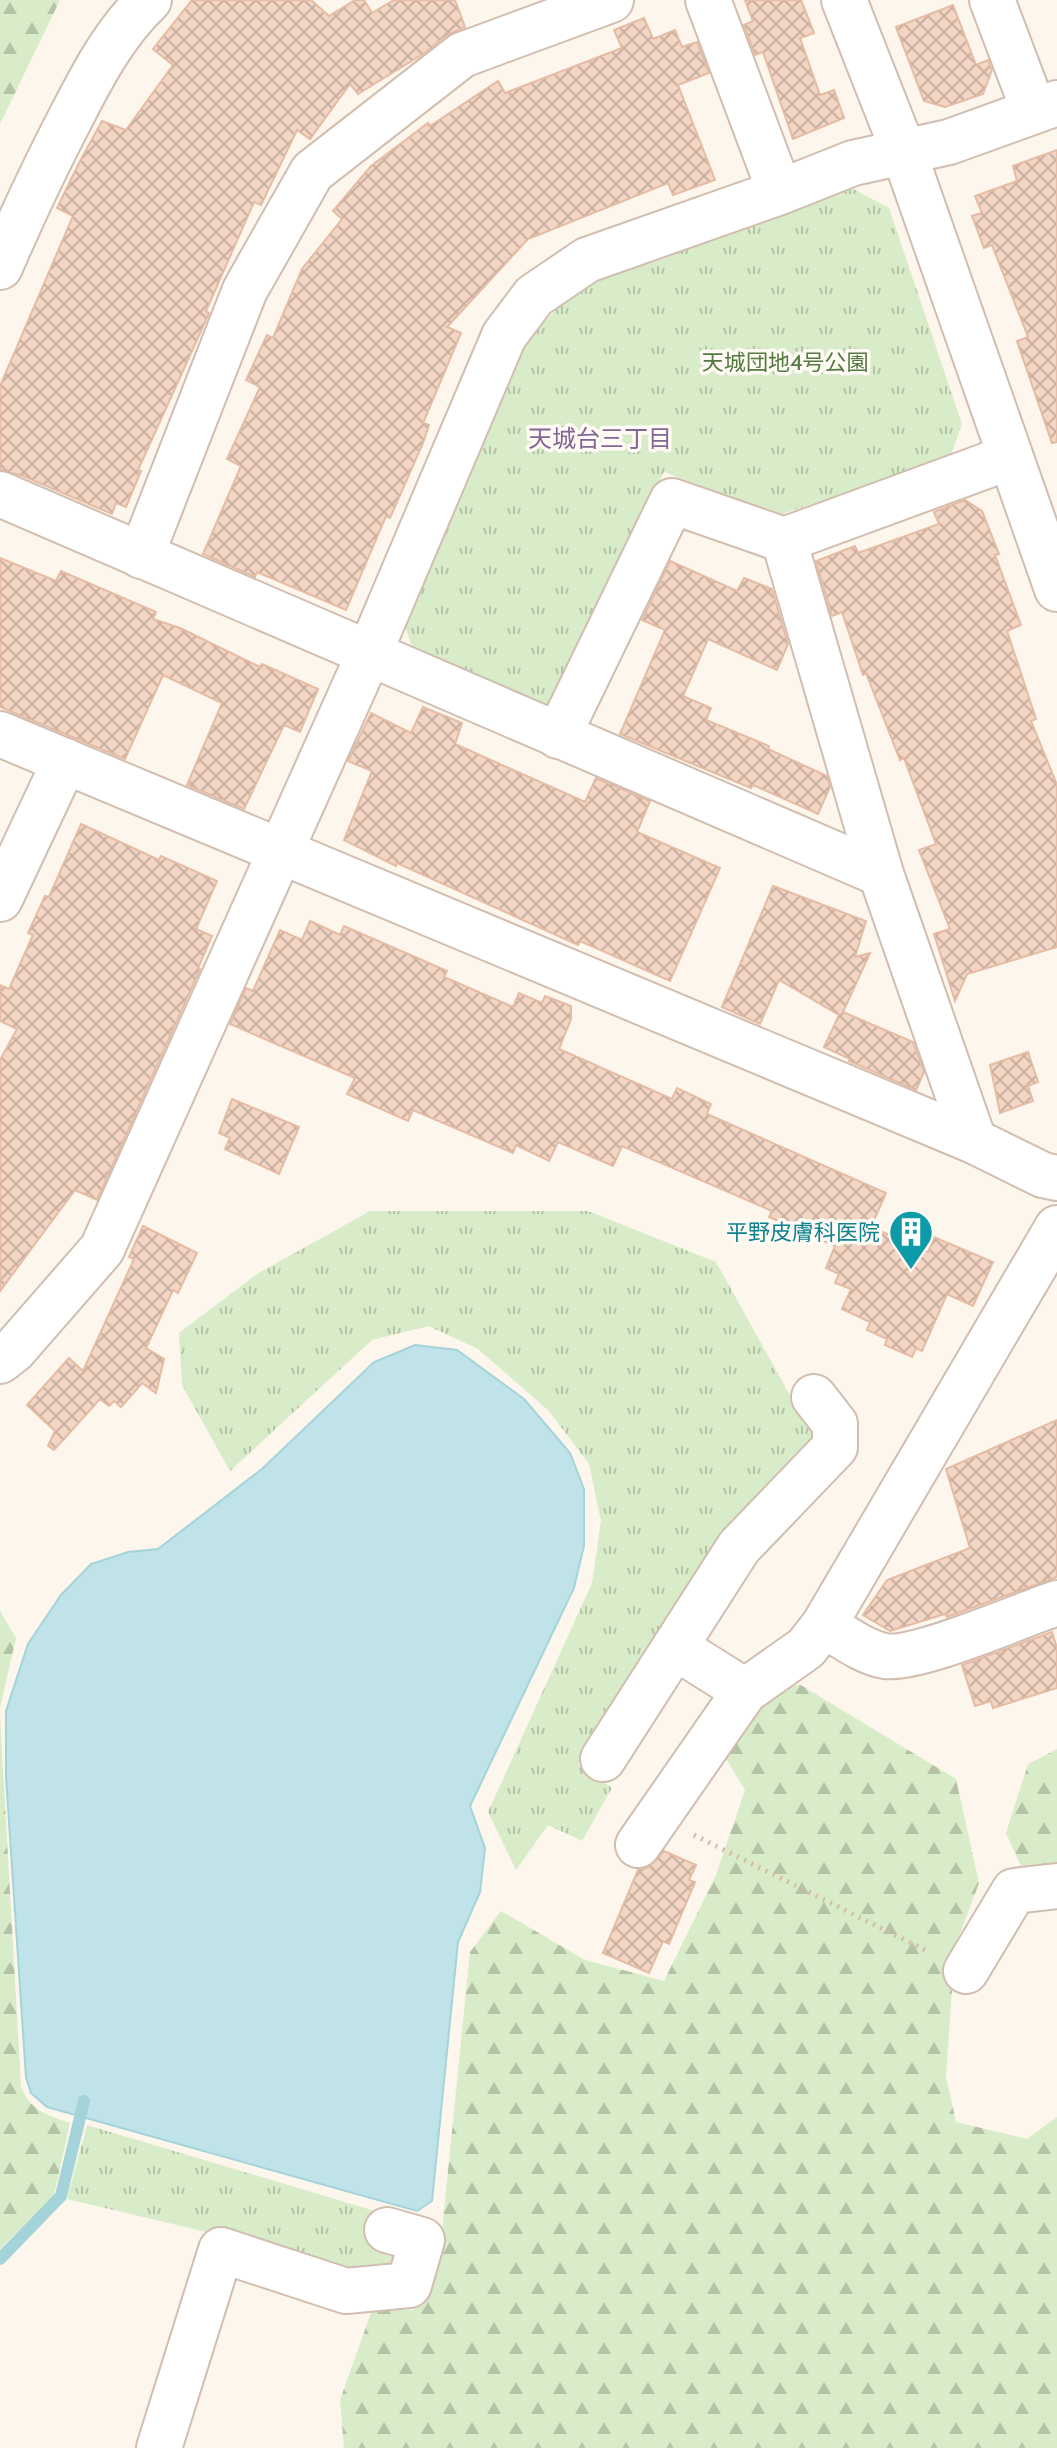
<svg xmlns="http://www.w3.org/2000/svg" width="1057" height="2448" font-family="Cabin,'Noto Sans JP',sans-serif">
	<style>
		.grass { fill: url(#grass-tufts) }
		.forest { fill: url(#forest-firs) }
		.water { fill: #bfe3e8; stroke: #a5d3da; stroke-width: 2 }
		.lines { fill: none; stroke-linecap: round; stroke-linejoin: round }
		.stream { stroke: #a5d3da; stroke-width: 12 }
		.building { fill: url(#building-cross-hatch); stroke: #e6bba3; stroke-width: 2 }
		.minor-casing { stroke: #d1beb0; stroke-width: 48 }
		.path { stroke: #d9b8a5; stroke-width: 5; stroke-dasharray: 2 6; stroke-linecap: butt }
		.minor { stroke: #fff; stroke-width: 44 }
		.labels { text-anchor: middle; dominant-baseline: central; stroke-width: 7; stroke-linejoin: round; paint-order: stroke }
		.park-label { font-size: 22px; fill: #537a41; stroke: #fffaf3 }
		.culture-label { font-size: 22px; fill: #0d838f; stroke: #fffaf3; text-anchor: end }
		.neighbourhood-label { font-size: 24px; fill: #846695; stroke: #fffaf3 }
	</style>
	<defs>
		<pattern id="grass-tufts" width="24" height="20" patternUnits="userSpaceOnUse" patternTransform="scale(2)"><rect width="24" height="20" fill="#d8ecc9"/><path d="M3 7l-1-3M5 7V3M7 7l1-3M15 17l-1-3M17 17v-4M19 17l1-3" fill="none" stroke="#b4c2a5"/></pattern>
		<pattern id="forest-firs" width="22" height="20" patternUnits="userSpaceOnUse" patternTransform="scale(2)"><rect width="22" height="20" fill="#d8ecc9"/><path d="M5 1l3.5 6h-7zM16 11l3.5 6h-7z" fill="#b4c2a5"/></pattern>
		<pattern id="building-cross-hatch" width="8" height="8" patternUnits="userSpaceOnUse" patternTransform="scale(2)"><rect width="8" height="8" fill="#f3d5c3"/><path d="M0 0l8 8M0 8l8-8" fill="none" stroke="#cab0a1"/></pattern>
	</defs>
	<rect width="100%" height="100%" fill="#fdf6ec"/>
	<g class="grass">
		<polygon points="848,186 889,208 962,424 950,458 779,515 664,472 559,708 534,705 414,651 402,619 524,345 567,297 614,271"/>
		<polygon points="370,1211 588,1211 716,1262 817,1444 728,1535 578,1764 612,1788 582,1841 548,1825 516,1870 488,1812 592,1583 601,1521 589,1464 548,1410 478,1349 429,1326 372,1340 230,1471 182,1385 179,1333 257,1274"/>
		<polygon points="87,2125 422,2225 408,2250 398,2274 353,2280 219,2235 67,2199"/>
	</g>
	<g class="forest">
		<polygon points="0,0 60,0 0,124"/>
		<polygon points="0,1611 16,1638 0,1708"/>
		<polygon points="799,1684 956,1779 979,1883 955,1947 946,2076 956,2122 1027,2139 1057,2117 1057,2448 344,2448 340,2400 372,2310 413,2310 442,2231 470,1952 501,1911 585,1960 664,1981 716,1875 745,1790 722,1752 763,1698"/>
		<path d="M 0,1716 L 21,2086 C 29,2110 47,2115 70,2123 L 54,2195 L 0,2249 Z"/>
		<polygon points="1057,1749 1057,1876 1027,1879 1006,1833 1028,1764"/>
	</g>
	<polygon class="water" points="415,1345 457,1350 524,1399 570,1453 584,1489 584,1546 574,1588 470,1806 485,1848 480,1892 458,1942 432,2201 417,2211 47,2107 31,2093 26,2077 6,1777 6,1711 28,1644 61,1595 91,1564 128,1552 158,1549 262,1469 374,1362"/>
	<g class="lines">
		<polyline class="stream" points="0,2259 61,2196 84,2101"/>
	</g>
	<g class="building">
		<polygon points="192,0 311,0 329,16 355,0 364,0 372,13 394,0 455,0 465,27 447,35 423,54 358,94 350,84 310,139 297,130 261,205 254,202 206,311 209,313 206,320 138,470 141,471 126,507 116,503 112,514 23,476 0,470 0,386 73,216 57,208 79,163 102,121 126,130 173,65 153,49"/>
		<polygon points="745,0 801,0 814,33 800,38 820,95 834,90 844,118 793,139 763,52 755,55 744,25 753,21"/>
		<polygon points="953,5 976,65 988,60 992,70 983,94 945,107 924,101 896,27"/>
		<polygon points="644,18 653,39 675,30 682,47 697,42 709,73 678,85 715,180 673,195 668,183 528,239 447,327 461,333 423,423 429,425 423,443 390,518 386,516 346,610 257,572 255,577 203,554 241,466 227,459 260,387 246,380 267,335 273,338 302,269 342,219 333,211 371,166 428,123 430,126 498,81 505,93 622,48 614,30"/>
		<polygon points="1057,150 1057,442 1052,443 1017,341 1028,337 992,245 984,248 972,216 982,213 975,196 1017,181 1013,166"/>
		<polygon points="965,500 982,511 999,554 995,555 1021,625 1007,631 1036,719 1031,721 1057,785 1057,947 967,974 955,1001 934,934 950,929 919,850 936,844 904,758 900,760 866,673 863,675 842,612 832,616 816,561 855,546 858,553 939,524 934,512"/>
		<polygon points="0,558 56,581 61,571 156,612 153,619 180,628 260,667 262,664 318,689 300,732 284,725 244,809 187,785 222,703 163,675 125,759 0,707"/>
		<polygon points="670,561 737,591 744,578 772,589 788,644 777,670 708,639 683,696 711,708 706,720 769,746 768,749 827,776 830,787 818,814 753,785 751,788 620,734 665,630 642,620"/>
		<polygon points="423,707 462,723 455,744 585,802 596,778 650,801 637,832 720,868 670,981 580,941 578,945 397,863 396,866 344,840 372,771 348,761 371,713 411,733"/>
		<polygon points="81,824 159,860 161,856 217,881 196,929 212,936 198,968 200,969 97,1200 75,1190 0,1291 0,1060 17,1029 0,1021 0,985 9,989 33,935 28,933 45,896 49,897"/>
		<polygon points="773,886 866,921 855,957 870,953 843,1012 913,1042 924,1072 916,1090 849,1061 850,1059 824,1047 839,1015 779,980 760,1024 722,1007"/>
		<polygon points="310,921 340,935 344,926 415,957 447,971 444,977 513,1007 519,993 542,1003 545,996 571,1006 571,1019 559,1049 672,1099 677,1088 711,1104 707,1114 886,1193 871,1227 928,1252 934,1237 993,1262 973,1306 947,1294 922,1351 916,1348 912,1357 885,1345 887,1339 867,1330 870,1322 842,1309 851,1289 835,1283 839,1274 826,1268 835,1246 769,1217 772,1211 622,1146 613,1166 558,1142 549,1161 516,1145 513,1153 413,1110 408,1121 347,1094 355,1078 230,1024 246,988 253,991 280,930 302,940"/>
		<polygon points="1028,1052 1038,1082 1028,1086 1033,1101 1000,1113 990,1065"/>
		<polygon points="232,1099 299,1127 279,1174 225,1149 230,1138 219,1133"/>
		<polygon points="143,1226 197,1253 178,1293 173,1290 146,1348 164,1359 156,1393 142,1383 121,1407 114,1401 109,1406 100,1399 54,1450 48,1446 55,1431 27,1405 69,1358 83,1371 134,1259 129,1257"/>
		<polygon points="1057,1420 1057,1577 947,1617 945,1614 890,1631 863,1615 887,1580 970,1548 946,1469"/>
		<polygon points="1052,1632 1057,1648 1057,1688 993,1708 991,1701 975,1706 962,1665"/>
		<polygon points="664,1851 696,1865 689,1880 695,1882 669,1944 663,1941 649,1973 603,1953 638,1870 649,1867"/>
	</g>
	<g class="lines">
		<g class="minor-casing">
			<g id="minor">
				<polyline points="708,0 780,192"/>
				<polyline points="844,0 903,150 1057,589"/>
				<polyline points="992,0 1034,111"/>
				<path d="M 0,267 C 22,216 45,167 71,117 C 92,76 115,32 149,0"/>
				<polyline points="0,494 881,874"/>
				<polyline points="784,540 881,874 974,1141"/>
				<polyline points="141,556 245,290 312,172 462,55 611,0"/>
				<polyline points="0,734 974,1141 1043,1175 1057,1178"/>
				<polyline points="558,736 672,501 784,540 1010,457"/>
				<polyline points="0,899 65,761"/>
				<polyline points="0,1361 14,1350 102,1249 369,654 504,336 534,296 587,260 780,192 853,163 949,142 1057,103"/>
				<path d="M 824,1625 C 843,1636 863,1652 885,1656 C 917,1661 1021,1615 1057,1603"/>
				<polyline points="675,1647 745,1691"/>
				<polyline points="603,1759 739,1547 835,1447 835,1424 814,1397"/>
				<polyline points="638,1845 745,1691 806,1648 824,1625 1057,1228"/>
				<polyline points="966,1971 1014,1891 1057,1886"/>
				<polyline points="159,2448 221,2250 346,2291 409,2285 422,2240 387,2230"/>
			</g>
		</g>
		<polyline class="path" points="694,1835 929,1952"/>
		<use href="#minor" class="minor"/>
	</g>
	<defs>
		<g id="building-pin" transform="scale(2.3)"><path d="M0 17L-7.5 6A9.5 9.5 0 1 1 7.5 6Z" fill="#0f9aa8" stroke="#fffaf3"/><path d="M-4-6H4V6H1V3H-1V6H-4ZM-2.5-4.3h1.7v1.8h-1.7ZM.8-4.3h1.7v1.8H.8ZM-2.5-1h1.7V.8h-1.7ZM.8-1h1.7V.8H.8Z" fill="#fff"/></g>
	</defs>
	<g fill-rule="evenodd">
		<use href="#building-pin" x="911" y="1232"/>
	</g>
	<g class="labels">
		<g class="park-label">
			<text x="785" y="362">天城団地4号公園</text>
		</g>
		<g class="culture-label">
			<text x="880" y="1232">平野皮膚科医院</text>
		</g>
		<g class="neighbourhood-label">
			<text x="600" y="438">天城台三丁目</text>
		</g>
	</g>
</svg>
